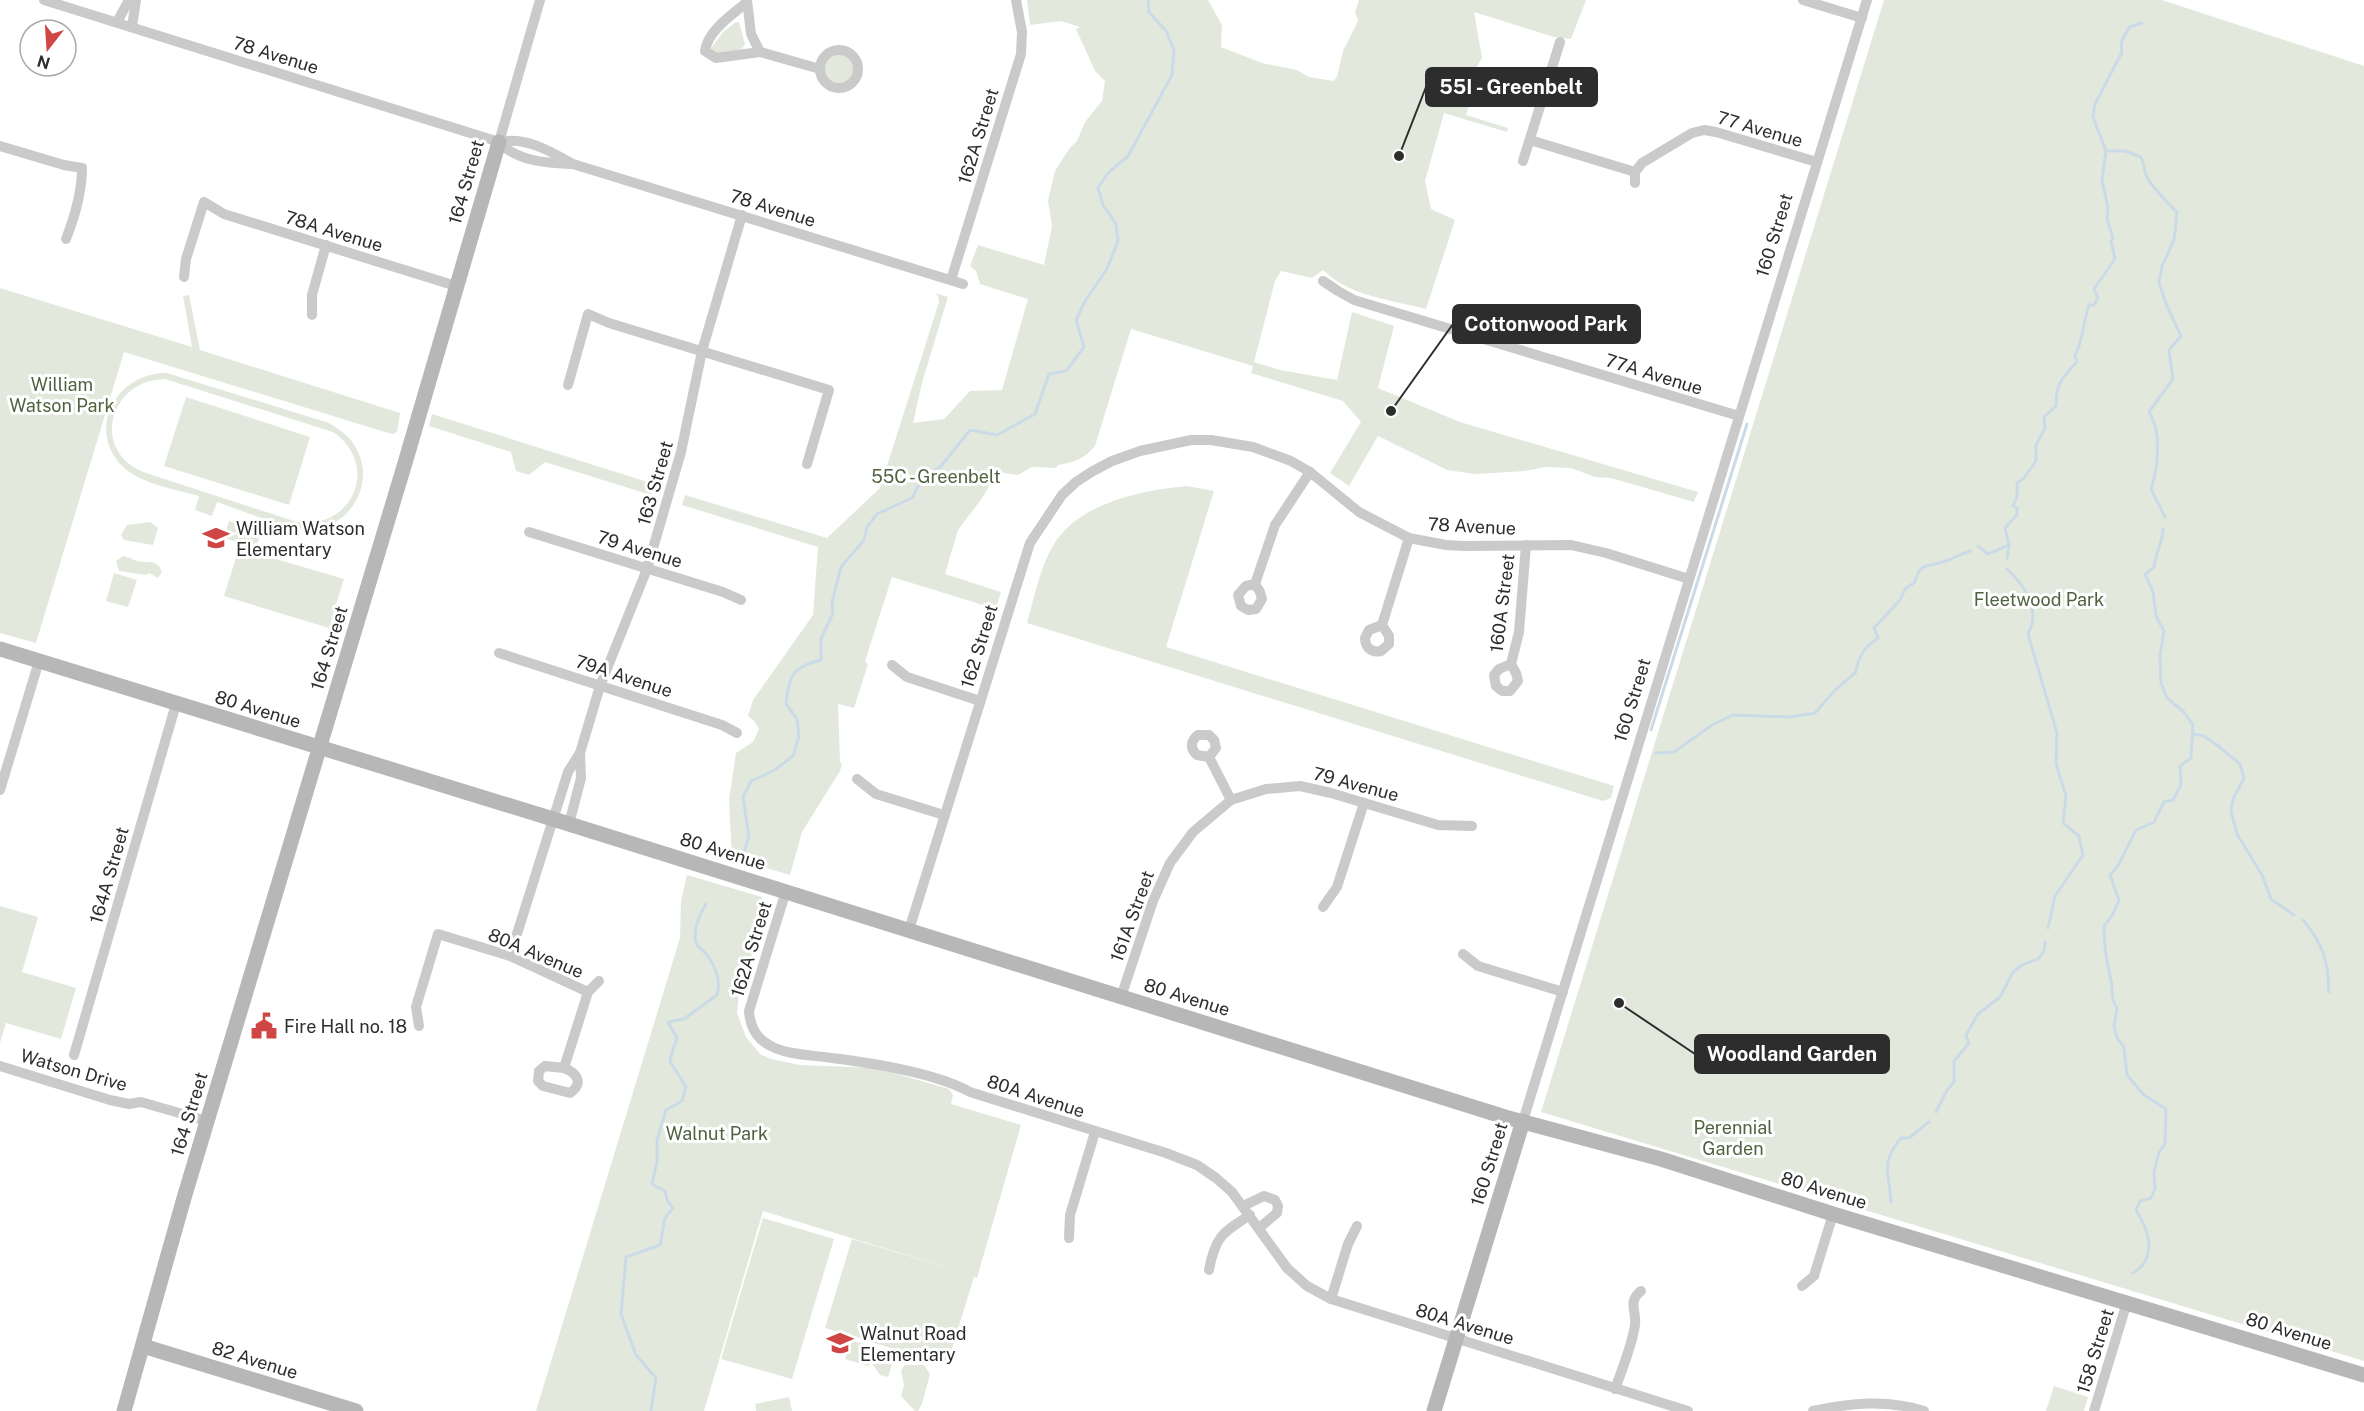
<svg xmlns="http://www.w3.org/2000/svg" width="2364" height="1411" font-family="'Public Sans',sans-serif">
	<style>
		.green { fill: #e2e9dc; fill-rule: evenodd }
		.lines { fill: none; stroke-linecap: round; stroke-linejoin: round }
		.stream { stroke: #cbdae7; stroke-width: 3 }
		.street { stroke: #cacaca; stroke-width: 10 }
		.secondary { stroke: #b7b7b7; stroke-width: 15 }
		.labels { text-anchor: middle; dominant-baseline: central; stroke-width: 6; stroke-linejoin: round; paint-order: stroke }
		.street-label { font-size: 18px; fill: #2d2d2d; stroke: #fff }
		.park-label { font-size: 18px; fill: #4e6340; stroke: #fff }
		.poi-label { font-size: 18px; fill: #2d2d2d; stroke: #fff; text-anchor: start }
		.leader { fill: none; stroke: #2d2d2d; stroke-width: 2 }
		.callout-dot { fill: #2d2d2d; stroke: #fff; stroke-width: 2 }
		.callout { fill: #2d2d2d; stroke: #2d2d2d; stroke-width: 2 }
		.callout-label { font-size: 20px; text-anchor: middle; font-weight: bold; fill: #fff }
	</style>
	<rect width="100%" height="100%" fill="#fff"/>
	<g class="green">
		<path d="M 1027,0 L 1208,0 L 1222,25 L 1221,47 L 1262,63 L 1297,70 L 1309,77 L 1333,81 L 1337,77 L 1343,51 L 1358,21 L 1355,12 L 1359,0 L 1586,0 L 1571,39 L 1554,37 L 1474,12 L 1482,58 L 1467,83 L 1471,99 L 1466,115 L 1508,128 L 1507,132 L 1444,113 L 1425,181 L 1431,209 L 1455,220 L 1426,309 C 1391,300 1349,296 1323,270 L 1312,278 L 1281,271 L 1275,281 L 1254,362 L 1280,370 L 1337,380 L 1352,312 L 1394,326 L 1378,388 L 1460,422 L 1698,492 L 1694,502 L 1611,478 L 1595,477 L 1571,468 L 1545,467 L 1525,471 L 1475,474 L 1447,470 L 1378,436 L 1349,486 L 1330,473 L 1361,422 L 1343,401 L 1251,373 L 1253,366 L 1131,329 L 1095,446 C 1084,459 1075,462 1058,465 L 1056,468 L 1032,467 L 1018,475 L 997,472 L 983,497 L 958,530 L 945,574 L 1001,592 L 996,609 L 892,577 L 865,661 L 868,664 L 854,708 L 838,704 L 840,762 L 842,764 L 840,771 L 802,832 L 790,875 L 732,858 L 729,800 L 736,753 L 753,742 L 759,729 L 754,721 L 748,716 L 753,700 L 813,615 L 818,547 L 682,505 L 685,495 L 827,538 L 880,488 L 939,302 L 938,296 L 934,293 L 948,297 L 922,383 L 913,423 L 944,419 L 970,391 L 1002,390 L 1028,299 L 980,284 L 976,271 L 970,266 L 978,245 L 1044,265 L 1052,226 L 1048,201 L 1055,171 L 1069,149 L 1077,141 L 1085,122 L 1102,101 L 1105,81 L 1095,71 L 1076,29 L 1080,27 L 1061,21 L 1030,25 Z"/>
		<polygon points="1884,0 2162,0 2364,66 2364,1361 1541,1112"/>
		<polygon points="736,22 739,22 745,44 742,49 721,54 712,51 711,48 723,32"/>
		<circle cx="839" cy="69" r="15"/>
		<polygon points="0,288 192,347 183,296 189,295 200,350 400,413 397,432 393,434 385,432 124,352 36,643 0,633"/>
		<path d="M 167,373 L 329,423 C 340,430 350,436 356,448 C 375,481 353,524 315,529 C 292,532 241,510 217,502 L 212,516 L 195,510 L 199,496 C 175,489 140,484 122,466 C 85,427 118,372 167,373 ZM 165,379 L 333,432 C 380,464 354,530 297,522 L 146,473 C 90,453 108,380 165,379 Z"/>
		<polygon points="186,397 310,437 289,505 164,466"/>
		<polygon points="432,414 654,484 651,495 545,462 529,475 516,471 511,452 429,426"/>
		<path d="M 1187,486 L 1214,491 L 1166,647 L 1614,786 L 1611,798 L 1603,801 L 1027,623 C 1035,596 1040,565 1056,541 C 1083,502 1143,490 1187,486 Z"/>
		<polygon points="229,521 261,531 256,548 224,538"/>
		<polygon points="150,522 158,528 153,545 124,540 121,535 127,525"/>
		<polygon points="239,548 344,579 329,628 224,596"/>
		<path d="M 123,556 C 129,557 137,562 143,562 C 151,562 158,561 162,572 L 158,578 L 149,573 L 146,575 L 119,571 L 116,561 Z"/>
		<polygon points="114,573 137,580 128,607 106,601"/>
		<polygon points="687,875 762,897 768,904 739,995 737,1013 746,1037 760,1054 771,1059 800,1065 877,1068 949,1089 953,1095 951,1104 1021,1125 977,1278 974,1277 947,1365 825,1328 852,1239 969,1274 763,1211 704,1411 536,1411 680,938 681,901"/>
		<polygon points="0,906 38,917 22,972 76,988 61,1039 6,1023 0,1043"/>
		<polygon points="763,1218 834,1239 792,1379 721,1359"/>
		<polygon points="850,1340 874,1347 869,1366 845,1359"/>
		<polygon points="876,1353 894,1358 888,1377 880,1375 873,1365"/>
		<polygon points="905,1365 924,1365 930,1374 922,1404 918,1411 915,1411 901,1396 904,1385 901,1370"/>
		<polygon points="2054,1386 2088,1397 2084,1411 2046,1411"/>
		<polygon points="789,1397 792,1411 756,1411 755,1404"/>
	</g>
	<g class="lines">
		<g class="stream">
			<path d="M 2142,23 L 2129,27 L 2121,43 L 2122,52 L 2095,104 L 2093,117 L 2106,151 L 2125,151 L 2141,157 C 2144,164 2144,171 2147,177 C 2154,190 2166,201 2177,212 L 2174,240 L 2162,266 L 2159,283 L 2167,306 L 2181,336 L 2169,350 L 2173,379 L 2149,412 C 2162,431 2158,468 2151,489 L 2165,517"/>
			<polyline points="1978,546 1988,554 2009,545"/>
			<path d="M 2007,558 L 2009,545 L 2005,528 L 2017,515 L 2017,508 L 2013,506 L 2017,497 L 2017,483 L 2024,478 L 2036,461 L 2036,445 L 2045,428 L 2044,417 L 2056,406 C 2056,383 2062,378 2077,362 L 2075,356 C 2083,340 2083,323 2089,305 L 2094,305 L 2098,297 L 2094,289 L 2115,259 L 2111,241 L 2113,238 L 2107,219 L 2108,208 L 2102,180 L 2106,151"/>
			<path d="M 2007,569 C 2026,587 2041,609 2028,634 L 2057,733 L 2056,764 L 2066,796 L 2063,823 L 2079,836 L 2083,855 L 2055,896 L 2048,928"/>
			<polyline points="1651,730 1747,424"/>
			<polyline points="2194,734 2204,736 2217,745 2240,764 2244,778 2233,799 2231,811 2237,834 2262,875 2271,899 2294,915"/>
			<path d="M 1656,753 L 1674,752 L 1712,725 L 1733,715 L 1790,717 L 1815,713 L 1834,691 L 1856,672 C 1859,654 1864,648 1878,638 L 1874,628 L 1900,600 L 1905,589 L 1915,582 C 1920,562 1927,567 1943,562 C 1952,559 1961,554 1970,551"/>
			<path d="M 743,855 L 749,837 L 743,797 L 751,781 L 775,770 L 793,756 L 799,736 L 797,719 L 786,704 C 789,676 792,667 821,660 L 821,639 L 833,613 L 832,602 L 841,567 L 864,540 L 867,527 L 877,514 L 912,498 L 922,479 L 941,466 L 970,430 L 997,435 L 1035,414 L 1049,374 L 1066,371 L 1084,347 L 1076,320 L 1085,301 L 1107,269 L 1118,241 L 1116,224 L 1103,205 L 1098,188 L 1108,173 L 1128,156 L 1172,75 L 1174,50 L 1166,31 L 1149,12 L 1148,0"/>
			<path d="M 2303,920 C 2324,945 2328,961 2329,992"/>
			<polyline points="1936,1112 1947,1090 1954,1082 1954,1061 1969,1043 1966,1035 1978,1014 2000,997 2013,972 2022,965 2038,959 2044,951 2045,942"/>
			<path d="M 1891,1202 C 1889,1172 1880,1164 1901,1138 L 1909,1138 L 1929,1122"/>
			<path d="M 2133,1273 C 2158,1258 2149,1230 2136,1210 L 2140,1201 L 2151,1198 L 2155,1189 L 2154,1172 L 2159,1152 L 2165,1144 L 2166,1109 L 2144,1095 L 2127,1075 L 2124,1047 L 2117,1038 L 2114,1027 L 2117,1008 C 2110,998 2113,990 2111,980 C 2106,961 2104,945 2104,926 L 2112,916 L 2119,900 L 2110,875 L 2119,864 L 2136,830 L 2154,822 L 2164,802 L 2173,800 L 2181,785 L 2180,766 L 2191,758 L 2193,725 L 2184,712 L 2167,698 L 2161,683 L 2160,656 L 2164,631 L 2156,616 L 2153,592 L 2145,574 L 2154,567 C 2155,553 2163,543 2163,529"/>
			<path d="M 651,1411 L 656,1378 L 636,1355 L 621,1314 L 626,1257 L 660,1245 L 665,1218 L 673,1208 L 667,1200 L 665,1191 L 655,1186 L 652,1183 L 657,1162 L 657,1140 L 666,1110 L 682,1101 L 686,1087 L 671,1063 L 670,1059 L 677,1038 L 668,1022 L 684,1019 L 717,995 C 721,980 716,968 707,955 C 704,951 699,949 697,945 C 691,933 700,913 706,904"/>
		</g>
		<g class="street">
			<path d="M 44,0 L 499,142 C 525,136 550,151 573,164 L 963,284"/>
			<polyline points="747,0 751,34 760,52 820,69"/>
			<polyline points="1803,0 1862,18"/>
			<path d="M 747,2 C 732,15 708,30 705,51 L 716,58 L 760,52"/>
			<polyline points="117,22 129,0"/>
			<polyline points="132,27 136,0"/>
			<circle cx="839" cy="69" r="19"/>
			<polyline points="1530,140 1635,172"/>
			<polyline points="499,142 540,0"/>
			<path d="M 499,142 C 517,161 545,163 570,164"/>
			<path d="M 0,146 L 64,165 L 82,168 C 82,193 75,216 66,239"/>
			<polyline points="1523,161 1560,42"/>
			<polyline points="1635,183 1635,172 1642,163 1692,133 1704,130 1716,132 1817,162"/>
			<polyline points="184,277 186,259 204,202 224,214 456,286"/>
			<polyline points="951,280 1021,54 1022,32 1016,0"/>
			<polyline points="1323,281 1338,291 1354,300 1739,416"/>
			<polyline points="312,315 312,295 326,245"/>
			<polyline points="568,385 588,314 609,323 829,390 807,464"/>
			<polyline points="529,532 723,592 741,600"/>
			<polyline points="1255,584 1275,525 1310,472"/>
			<polygon points="1255,584 1260,592 1262,599 1256,609 1248,610 1241,606 1238,595 1246,586"/>
			<path d="M 1382,625 L 1389,636 L 1389,644 L 1381,651 C 1371,653 1365,647 1365,638 L 1369,630 L 1382,625 L 1409,538"/>
			<polyline points="499,653 722,725 737,733"/>
			<polyline points="1511,664 1499,669 1494,675 1496,686 1502,691 1510,691 1518,681 1516,673 1511,664 1519,632 1526,545"/>
			<polyline points="892,665 907,677 980,701"/>
			<path d="M 1209,757 L 1197,755 C 1190,749 1190,741 1198,735 L 1209,735 L 1214,740 L 1216,748 L 1209,757 L 1231,800"/>
			<polyline points="857,779 876,794 944,815"/>
			<polyline points="0,790 39,661"/>
			<polyline points="569,824 581,778 580,753"/>
			<path d="M 786,891 L 749,1011 C 750,1025 756,1038 769,1045 C 786,1055 812,1055 832,1058 C 872,1063 934,1072 970,1092 L 1166,1153 L 1197,1165 L 1216,1178 L 1232,1192 L 1287,1268 L 1307,1286 L 1331,1299 L 1688,1411"/>
			<polyline points="1323,907 1337,887 1364,803"/>
			<polyline points="909,930 1030,543 1062,495 1076,482 1093,471 1112,461 1140,451 1191,440 1211,440 1253,447 1291,461 1310,472 1359,512 1409,538 1446,545 1464,546 1571,545 1606,553 1689,579"/>
			<polyline points="1463,954 1478,966 1563,992"/>
			<polyline points="510,956 568,772 580,753 600,686 647,569 681,452 702,351 742,215"/>
			<polyline points="1121,997 1153,901 1170,863 1193,832 1231,800 1266,789 1300,786 1331,793 1438,825 1472,826"/>
			<polyline points="419,1026 416,1007 438,934 510,956 588,992"/>
			<polyline points="74,1055 176,704"/>
			<polyline points="0,1066 110,1100 129,1104 141,1102 207,1121"/>
			<path d="M 564,1068 C 577,1073 584,1083 570,1093 L 543,1086 L 538,1081 L 539,1071 L 545,1066 L 564,1068 L 588,992 L 599,981"/>
			<polyline points="1523,1121 1867,0"/>
			<polyline points="1243,1206 1264,1196 1275,1200 1278,1206 1277,1213 1259,1228"/>
			<polyline points="1069,1238 1070,1215 1095,1132"/>
			<path d="M 1209,1270 C 1215,1237 1222,1233 1250,1215"/>
			<polyline points="1802,1286 1814,1276 1833,1214"/>
			<polyline points="1331,1299 1348,1244 1357,1226"/>
			<path d="M 1615,1389 C 1622,1369 1632,1346 1635,1325 C 1637,1311 1627,1302 1641,1291"/>
			<path d="M 1813,1411 C 1850,1403 1887,1399 1924,1411"/>
			<polyline points="2094,1411 2127,1302"/>
		</g>
		<g class="secondary">
			<polyline points="0,649 553,819 1505,1117 1661,1159 1833,1214 2364,1375"/>
			<polyline points="143,1346 356,1411"/>
			<polyline points="124,1411 184,1198 405,463 499,142"/>
			<polyline points="1434,1411 1523,1121"/>
		</g>
	</g>
	<defs>
		<g id="school-bare" transform="scale(2.07)"><path d="M0-5L7-2L0 1L-7-2ZM-4 1L0 2.5L4 1V4Q0 6-4 4Z" fill="#cf4645" stroke="#fff" stroke-width="2.5" paint-order="stroke"/></g>
		<g id="civic-bare" transform="scale(2.07)"><path d="M-.6-6.5H3V-4.5H.6V-3L4-1V1h2V6H-6V1h2V-1L-.6-3ZM-1.2 2.5V6h2.4V2.5Z" fill="#cf4645" stroke="#fff" stroke-width="2.5" paint-order="stroke"/></g>
	</defs>
	<g fill-rule="evenodd">
		<use href="#school-bare" x="216" y="538"/>
		<use href="#civic-bare" x="264" y="1026"/>
		<use href="#school-bare" x="840" y="1343"/>
	</g>
	<g class="labels">
		<g class="street-label">
			<text transform="translate(276 55) rotate(17)">78 Avenue</text>
			<text transform="translate(1760 129) rotate(16)">77 Avenue</text>
			<text transform="translate(978 136) rotate(-73)">162A Street</text>
			<text transform="translate(466 182) rotate(-74)">164 Street</text>
			<text transform="translate(773 208) rotate(17)">78 Avenue</text>
			<text transform="translate(334 231) rotate(17)">78A Avenue</text>
			<text transform="translate(1774 235) rotate(-73)">160 Street</text>
			<text transform="translate(1654 374) rotate(17)">77A Avenue</text>
			<text transform="translate(655 483) rotate(-74)">163 Street</text>
			<text transform="translate(1472 526) rotate(3)">78 Avenue</text>
			<text transform="translate(640 549) rotate(17)">79 Avenue</text>
			<text transform="translate(1502 603) rotate(-83)">160A Street</text>
			<text transform="translate(979 646) rotate(-73)">162 Street</text>
			<text transform="translate(329 648) rotate(-73)">164 Street</text>
			<text transform="translate(624 676) rotate(18)">79A Avenue</text>
			<text transform="translate(1632 700) rotate(-73)">160 Street</text>
			<text transform="translate(258 709) rotate(17)">80 Avenue</text>
			<text transform="translate(1356 784) rotate(15)">79 Avenue</text>
			<text transform="translate(723 851) rotate(17)">80 Avenue</text>
			<text transform="translate(109 875) rotate(-74)">164A Street</text>
			<text transform="translate(1132 916) rotate(-70)">161A Street</text>
			<text transform="translate(751 949) rotate(-73)">162A Street</text>
			<text transform="translate(536 953) rotate(23)">80A Avenue</text>
			<text transform="translate(1187 997) rotate(17)">80 Avenue</text>
			<text transform="translate(74 1070) rotate(16)">Watson Drive</text>
			<text transform="translate(1036 1096) rotate(18)">80A Avenue</text>
			<text transform="translate(189 1114) rotate(-73)">164 Street</text>
			<text transform="translate(1489 1164) rotate(-73)">160 Street</text>
			<text transform="translate(1824 1190) rotate(17)">80 Avenue</text>
			<text transform="translate(1465 1324) rotate(17)">80A Avenue</text>
			<text transform="translate(2289 1331) rotate(17)">80 Avenue</text>
			<text transform="translate(2095 1351) rotate(-73)">158 Street</text>
			<text transform="translate(255 1360) rotate(17)">82 Avenue</text>
		</g>
		<g class="park-label">
			<text x="62" y="384">William<tspan x="62" dy="21">Watson Park</tspan></text>
			<text x="936" y="476">55C - Greenbelt</text>
			<text x="2039" y="599">Fleetwood Park</text>
			<text x="1733" y="1127">Perennial<tspan x="1733" dy="21">Garden</tspan></text>
			<text x="717" y="1133">Walnut Park</text>
		</g>
		<g class="poi-label">
			<text x="236" y="528">William Watson<tspan x="236" dy="21">Elementary</tspan></text>
			<text x="284" y="1026">Fire Hall no. 18</text>
			<text x="860" y="1333">Walnut Road<tspan x="860" dy="21">Elementary</tspan></text>
		</g>
	</g>
	<path class="leader" d="M1399 156L1426 87M1391 411L1453 324M1619 1003L1695 1054"/>
	<g class="callout-dot">
		<circle cx="1399" cy="156" r="6"/>
		<circle cx="1391" cy="411" r="6"/>
		<circle cx="1619" cy="1003" r="6"/>
	</g>
	<g class="callout">
		<rect x="1426" y="68" width="171" height="38" rx="6"/>
		<rect x="1453" y="305" width="187" height="38" rx="6"/>
		<rect x="1695" y="1035" width="194" height="38" rx="6"/>
	</g>
	<g class="callout-label">
		<text x="1511" y="94">55I - Greenbelt</text>
		<text x="1546" y="331">Cottonwood Park</text>
		<text x="1792" y="1061">Woodland Garden</text>
	</g>
	<g transform="translate(48 48) rotate(197)"><circle r="28" fill="#ffffff" stroke="#ababab" stroke-width="1.5"/>
	<path d="M0-4.5L10 22L0 15L-10 22Z" fill="#cf4645"/>
	<text y="-9" font-size="16" font-weight="bold" text-anchor="middle" fill="#2d2d2d">N</text>
	</g>
</svg>
